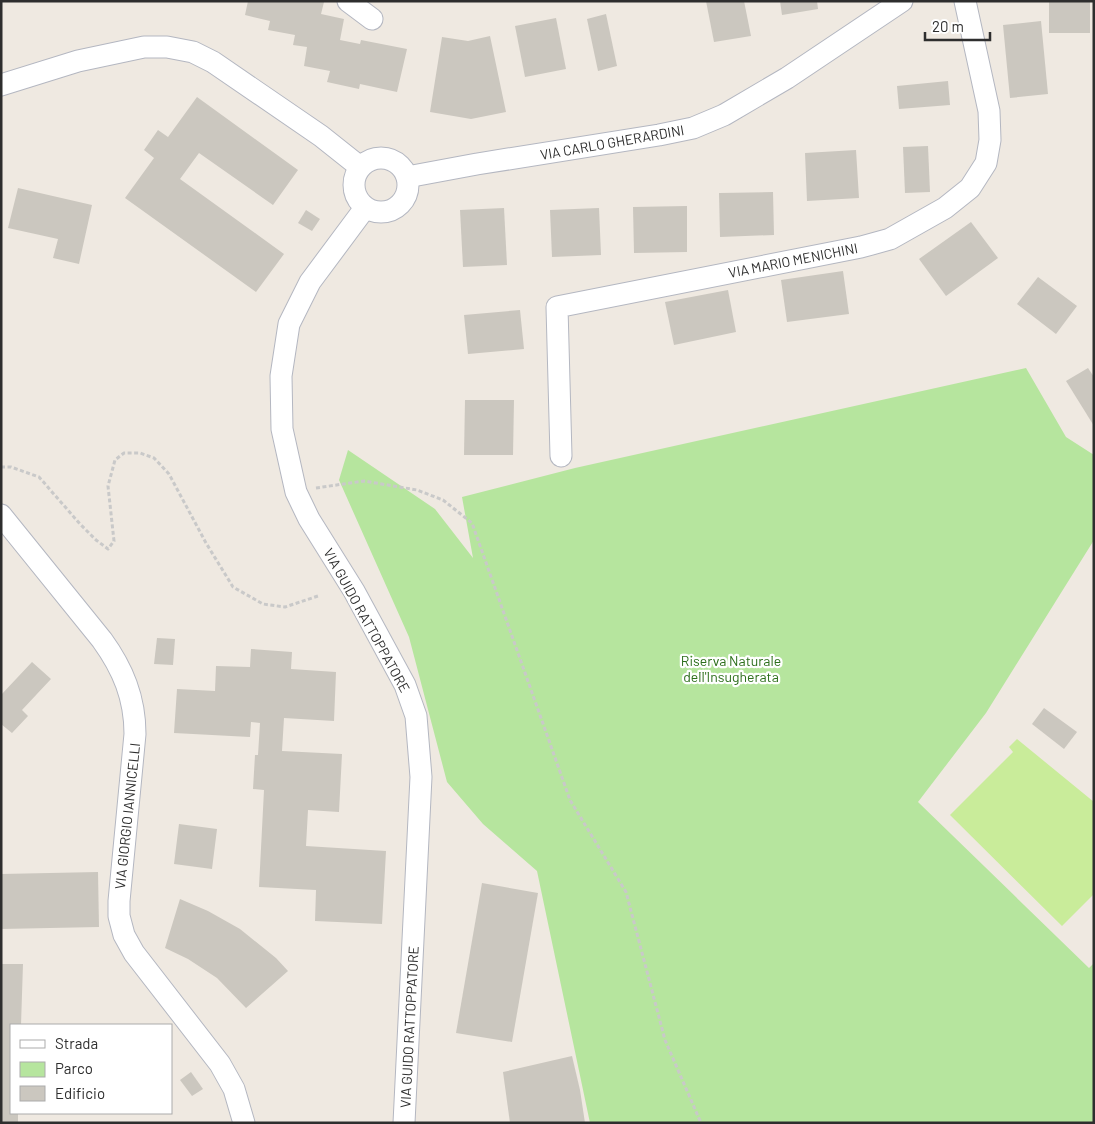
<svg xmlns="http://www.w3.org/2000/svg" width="1095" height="1124" font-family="Barlow,sans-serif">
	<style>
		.green { fill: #b6e59e }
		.pitch { fill: #c9ec9a }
		.building { fill: #cbc7bf }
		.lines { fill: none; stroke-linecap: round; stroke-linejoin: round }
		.minor-casing { stroke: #b4b7c1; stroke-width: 23 }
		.path { stroke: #c9c9c9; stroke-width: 3; stroke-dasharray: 4 2.5; stroke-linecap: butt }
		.minor { stroke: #fff; stroke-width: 21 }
		.labels { text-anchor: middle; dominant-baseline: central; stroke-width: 4.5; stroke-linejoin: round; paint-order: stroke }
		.street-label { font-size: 14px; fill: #2e2e2e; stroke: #fff }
		.park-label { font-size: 14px; fill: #2c6e1b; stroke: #fff }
	</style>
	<rect width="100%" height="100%" fill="#efe9e1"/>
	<polygon class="green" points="1026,368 1066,437 1094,455 1094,540 986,713 918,802 1089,968 1094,963 1094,1123 590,1123 537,871 483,824 447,782 409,637 339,480 348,450 435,509 473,558 462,497 575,468"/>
	<polygon class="pitch" points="1017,739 1094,802 1094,894 1062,926 950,815 1013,752 1009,747"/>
	<g class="building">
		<polygon points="248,1 324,2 321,14 344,19 340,40 360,44 361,40 407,49 397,92 360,84 359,89 327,82 330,71 304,66 307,47 293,45 295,35 268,30 270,21 245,15"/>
		<polygon points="706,1 744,1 751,36 714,42"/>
		<polygon points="780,1 817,1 818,9 782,15"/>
		<rect x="1049" y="1" width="41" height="32"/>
		<polygon points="606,14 617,66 598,71 587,19"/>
		<polygon points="556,18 566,69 525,77 515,26"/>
		<polygon points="1041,21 1048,94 1010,98 1003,25"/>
		<polygon points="490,36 506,112 471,119 430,112 442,37 468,41"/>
		<polygon points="948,81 950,105 899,109 897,86"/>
		<polygon points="197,97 298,170 273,205 199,153 180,179 284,254 256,292 125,198 154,158 144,150 158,130 168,137"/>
		<polygon points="928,146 930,192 905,193 903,147"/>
		<polygon points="856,150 859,198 807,201 805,153"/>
		<polygon points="18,188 92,205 79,264 53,258 58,239 8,228"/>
		<polygon points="773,192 774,235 720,237 719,193"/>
		<polygon points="687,206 687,252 634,253 633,207"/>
		<polygon points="504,208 507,265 463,267 460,210"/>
		<polygon points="599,208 601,255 552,257 550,210"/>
		<polygon points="306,210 320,219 312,231 298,223"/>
		<polygon points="971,222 998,258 946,296 919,259"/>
		<polygon points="843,271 849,314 787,322 781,280"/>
		<polygon points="1038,277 1077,306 1056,334 1017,304"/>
		<polygon points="728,290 736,332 674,345 665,302"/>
		<polygon points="520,310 524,349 468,354 464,315"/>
		<polygon points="1088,368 1094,377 1094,426 1066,381"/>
		<polygon points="465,400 514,400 513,455 464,455"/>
		<polygon points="157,638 175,639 173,665 154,664"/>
		<polygon points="251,649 292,652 291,669 336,672 334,721 284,718 282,751 342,754 339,812 308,810 306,846 386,851 382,924 315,921 316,890 259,887 264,790 253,789 255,755 258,755 260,723 251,722 250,737 174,733 177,689 215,691 216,666 250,667"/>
		<polygon points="32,662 51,679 22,710 28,716 12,733 1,724 1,695"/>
		<polygon points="1044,708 1077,732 1064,749 1032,724"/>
		<polygon points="179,824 217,829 212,869 174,864"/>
		<polygon points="98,872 99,927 1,929 1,874"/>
		<polygon points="482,883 538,893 512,1042 456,1033"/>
		<polygon points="180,899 208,911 240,929 276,958 288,971 246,1008 217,978 188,959 165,948"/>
		<polygon points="1,964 23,964 21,1025 11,1025 11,1113 18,1113 18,1123 1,1123"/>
		<polygon points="572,1056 580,1090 585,1123 510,1123 503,1072"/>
		<polygon points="191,1072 203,1089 192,1096 180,1080"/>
	</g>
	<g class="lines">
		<g class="minor-casing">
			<g id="minor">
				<polyline points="348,1 372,19"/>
				<polyline points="1,85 78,61 144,47 167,47 193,52 213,62 321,136 360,167"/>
				<circle cx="381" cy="185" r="27"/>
				<polyline points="407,177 477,164 659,135 693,128 724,115 787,78 902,1"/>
				<polyline points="365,208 310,282 289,324 281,376 282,429 296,492 309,519 354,591 405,685 416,716 421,777 404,1123"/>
				<polyline points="561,456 557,307 861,247 890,239 945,208 970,188 986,163 990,140 989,111 965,1"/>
				<path d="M 1,515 L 102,640 C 123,669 135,698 135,734 L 119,901 L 119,916 L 124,935 L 134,953 L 220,1064 L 234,1089 L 244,1123"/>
			</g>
		</g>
		<g class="path">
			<polyline points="1,467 11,467 39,477 80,524 96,540 108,549 114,541 108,486 115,460 124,453 140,453 154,458 169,474 206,543 233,587 263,604 285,607 318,596"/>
			<polyline points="316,488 364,481 417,490 443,500 472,523 570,800 626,892 665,1040 701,1123"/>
		</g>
		<use href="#minor" class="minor"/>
	</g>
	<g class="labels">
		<g class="street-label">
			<text transform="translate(612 142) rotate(-10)">VIA CARLO GHERARDINI</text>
			<text transform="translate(793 260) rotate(-11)">VIA MARIO MENICHINI</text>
			<text transform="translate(367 620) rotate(61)">VIA GUIDO RATTOPPATORE</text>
			<text transform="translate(127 816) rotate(-84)">VIA GIORGIO IANNICELLI</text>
			<text transform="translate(409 1027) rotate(-87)">VIA GUIDO RATTOPPATORE</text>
		</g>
		<g class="park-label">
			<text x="731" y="660">Riserva Naturale<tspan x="731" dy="16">dell'Insugherata</tspan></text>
		</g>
	</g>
	<rect width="1095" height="1124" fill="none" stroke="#2e2e2e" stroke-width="5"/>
	<rect x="10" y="1024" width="162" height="90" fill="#ffffff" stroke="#ababab"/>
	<rect x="20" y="1040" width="25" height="8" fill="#ffffff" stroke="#ababab"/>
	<text x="55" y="1049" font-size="15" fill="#2e2e2e">Strada</text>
	<rect x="20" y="1062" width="25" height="15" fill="#b6e59e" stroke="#ababab"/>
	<text x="55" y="1074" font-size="15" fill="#2e2e2e">Parco</text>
	<rect x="20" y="1086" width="25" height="15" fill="#cbc7bf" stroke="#ababab"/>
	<text x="55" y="1099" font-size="15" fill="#2e2e2e">Edificio</text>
	<path d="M925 32v8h65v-8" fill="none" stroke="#2e2e2e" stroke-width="2.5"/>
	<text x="932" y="32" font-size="15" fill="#2e2e2e" stroke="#ffffff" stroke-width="4" paint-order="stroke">20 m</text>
</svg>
